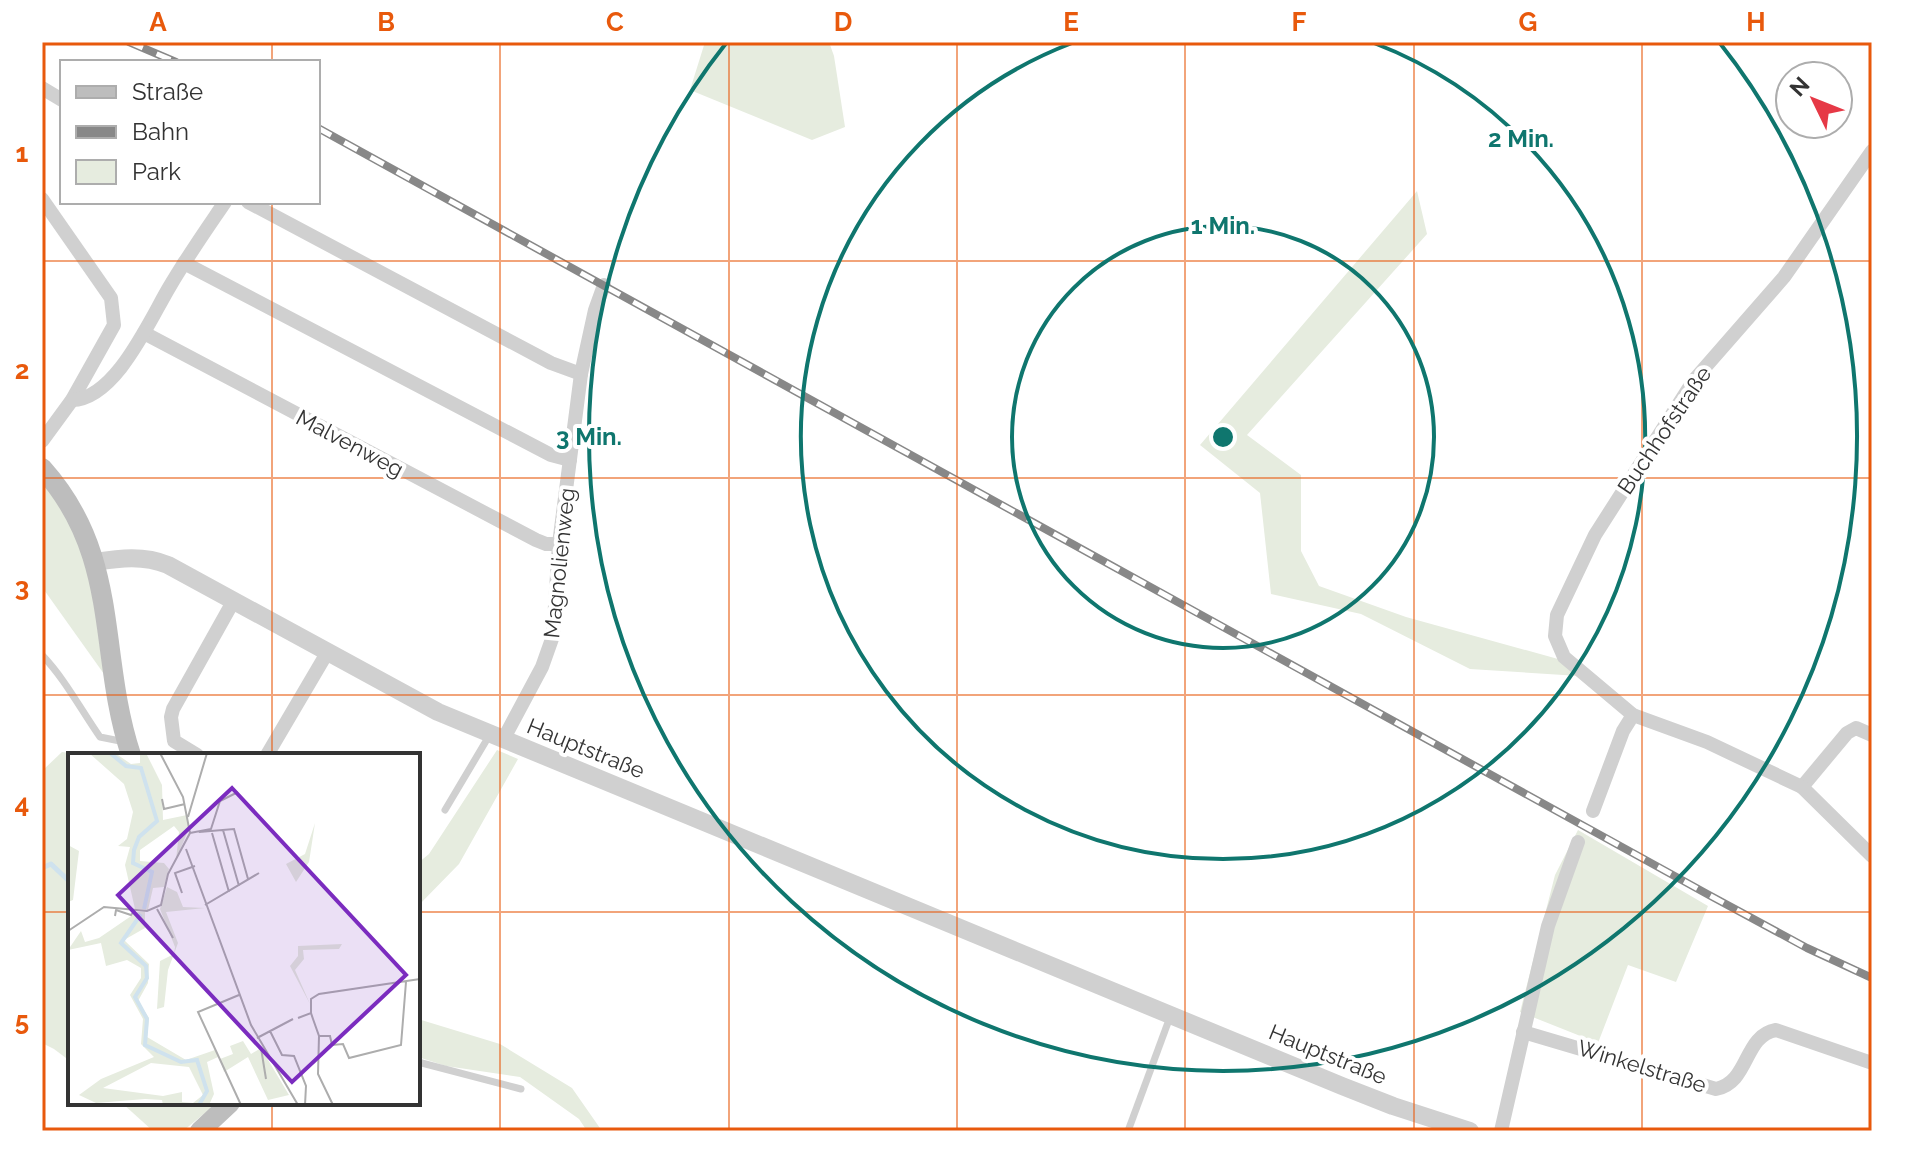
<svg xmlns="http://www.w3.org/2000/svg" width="1914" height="1173" font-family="Raleway,sans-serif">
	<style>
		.green { fill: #e6ecdf }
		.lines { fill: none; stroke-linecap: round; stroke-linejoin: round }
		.stream { stroke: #cfe2ee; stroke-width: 5 }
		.service { stroke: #d0d0d0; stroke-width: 7 }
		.minor { stroke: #d0d0d0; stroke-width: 14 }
		.tertiary { stroke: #d0d0d0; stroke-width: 18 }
		.secondary { stroke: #bdbdbd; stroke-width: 20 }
		.rail-casing { stroke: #888; stroke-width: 8 }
		.rail { stroke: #fff; stroke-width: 5; stroke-dasharray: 15; stroke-linecap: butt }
		.grid { fill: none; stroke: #e8590c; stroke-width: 2; stroke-opacity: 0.55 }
		.ring { fill: none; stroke: #0f766e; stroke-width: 4 }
		.labels { text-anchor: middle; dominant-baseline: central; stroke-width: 8; stroke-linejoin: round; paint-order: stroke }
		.street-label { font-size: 22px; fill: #333; stroke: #fff }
		.inset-river { fill: none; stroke: #cfe2ee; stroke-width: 4 }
		.inset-road { fill: none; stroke: #adadad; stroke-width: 2 }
		.view { fill: #7b2cbf; fill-opacity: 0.15; stroke: #7b2cbf; stroke-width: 4 }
		.inset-edge { fill: none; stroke: #333; stroke-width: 4 }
		.centre { fill: #0f766e; stroke: #fff; stroke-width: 4 }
		.ring-label { font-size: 24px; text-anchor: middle; font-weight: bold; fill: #0f766e; stroke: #fff; stroke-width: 8; stroke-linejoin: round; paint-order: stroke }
		.neatline { fill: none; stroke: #e8590c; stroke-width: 3 }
		.grid-label { font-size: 26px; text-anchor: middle; font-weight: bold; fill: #e8590c }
	</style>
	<rect width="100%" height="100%" fill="#fff"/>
	<g class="green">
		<polygon points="705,42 829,42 834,56 845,127 812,140 690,90"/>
		<polygon points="1417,191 1427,234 1247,435 1301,475 1301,551 1319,586 1406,617 1558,659 1579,676 1470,669 1361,614 1271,594 1260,493 1200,445"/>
		<path d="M 42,482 C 91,531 94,609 104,674 L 42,587 Z"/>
		<polygon points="497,750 518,759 459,864 418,906 418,863 429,854"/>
		<polygon points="62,752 87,755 70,755 70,1061 54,1049 42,1043 42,771"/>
		<polygon points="1578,830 1708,906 1676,982 1628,965 1598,1043 1520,1012 1555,875"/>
		<polygon points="418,1019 500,1044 572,1088 602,1131 587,1131 579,1119 520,1077 446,1066 418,1057"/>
		<polygon points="122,1103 217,1103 183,1131 153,1131"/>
	</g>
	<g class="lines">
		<polyline class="stream" points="42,868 51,864 70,882"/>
		<g class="service">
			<path d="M 42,655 C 65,679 81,710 100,737 L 125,742"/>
			<polyline points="445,810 489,736"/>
			<polyline points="418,1062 521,1089"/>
			<polyline points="1128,1131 1170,1017"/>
		</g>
		<g class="minor">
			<polyline points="42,88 62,100"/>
			<polyline points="42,199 111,298 114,325 72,400 42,441"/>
			<polyline points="248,202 551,363 581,374"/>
			<polyline points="184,263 551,455 570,460"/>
			<polyline points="144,333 536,540 546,544 559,544"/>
			<path d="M 72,400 C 116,399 150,319 170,286 C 187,257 206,230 225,202"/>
			<polyline points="1633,715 1564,657 1555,636 1557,615 1595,535 1694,380 1784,277 1872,151"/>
			<polyline points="503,740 542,667 553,636 559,544 581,374 595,310 604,285"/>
			<polyline points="197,755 174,741 171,717 173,709 234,600"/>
			<polyline points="267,755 327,653"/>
			<polyline points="1802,787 1847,733 1856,728 1872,735"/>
			<polyline points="1593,811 1623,731 1633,715 1707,742 1802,787 1872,856"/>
			<path d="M 1523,1032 L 1716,1089 C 1750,1082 1743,1036 1776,1030 L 1872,1063"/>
			<polyline points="1501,1131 1548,926 1578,842"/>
		</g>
		<path class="tertiary" d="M 95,562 C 120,558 144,555 168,565 L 438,712 L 1342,1086 L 1393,1106 L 1470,1131"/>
		<g class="secondary">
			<path d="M 42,468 C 122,557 97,652 131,755"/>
			<polyline points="200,1131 230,1103"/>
		</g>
		<g class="rail-casing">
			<g id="rail">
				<polyline points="129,42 176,62"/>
				<polyline points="318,128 1709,895 1807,948 1872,978"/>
			</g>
		</g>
		<use href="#rail" class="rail"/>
	</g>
	<path class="grid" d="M 272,42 L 272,62M 500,42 L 500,1131M 729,42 L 729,1131M 957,42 L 957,1131M 1185,42 L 1185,1131M 1414,42 L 1414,1131M 1642,42 L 1642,1131M 272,202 L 272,755M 42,261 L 1872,261M 42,478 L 1872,478M 42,695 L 1872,695M 42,912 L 70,912M 418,912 L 1872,912M 272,1103 L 272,1131"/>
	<g class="ring">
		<circle cx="1223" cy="437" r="211"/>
		<path d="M1374 43A422 422 0 1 1 1072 43"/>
		<path d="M1719 42A634 634 0 1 1 727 42"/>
	</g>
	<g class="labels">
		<g class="street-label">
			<text transform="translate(1664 430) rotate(-56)">Buchhofstraße</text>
			<text transform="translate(350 443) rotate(28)">Malvenweg</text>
			<text transform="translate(559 563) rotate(-84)">Magnolienweg</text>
			<text transform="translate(586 748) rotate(22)">Hauptstraße</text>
			<text transform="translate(1328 1054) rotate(22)">Hauptstraße</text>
			<text transform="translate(1642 1066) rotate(17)">Winkelstraße</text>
		</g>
	</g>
	<g transform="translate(68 753)">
		<rect width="352" height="352" fill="#fff"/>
		<path d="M 21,0 L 47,0 L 63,11 L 72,10 L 72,0 L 78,0 L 94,32 L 95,67 L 119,62 L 121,75 L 108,107 L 111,79 L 106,73 L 72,97 L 72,108 L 96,110 L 101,116 L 96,134 L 85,135 L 80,157 L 67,156 L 57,112 L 62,94 L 50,93 L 59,86 L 65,59 L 56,31 ZM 247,70 L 241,109 L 228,129 L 218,111 L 237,101 ZM 0,92 L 11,98 L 5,147 L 0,149 ZM 99,134 L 109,139 L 115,154 L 137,155 L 98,159 L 110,190 L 100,217 L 96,254 L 89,256 L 92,208 L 106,201 L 107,194 L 92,156 ZM 69,159 L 77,159 L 77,175 L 56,187 L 81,211 L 80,230 L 70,248 L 81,265 L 79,284 L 118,307 L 147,297 L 150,304 L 139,309 L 146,341 L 141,352 L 95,352 L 94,347 L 77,346 L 28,350 L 11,342 L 33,326 L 86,304 L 73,291 L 75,266 L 62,242 L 73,225 L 73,215 L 59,207 L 38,213 L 33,190 L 0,197 L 13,178 L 17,189 L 31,185 ZM 83,310 L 121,314 L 135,342 L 125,350 L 114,349 L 114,339 L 95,343 L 35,335 ZM 274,191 L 271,196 L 235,197 L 236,206 L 227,217 L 242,251 L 222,213 L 230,203 L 230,193 ZM 175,288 L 183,301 L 193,295 L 221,342 L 200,347 L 180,304 L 156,319 L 152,306 L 165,301 L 162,293 Z" fill="#e6ecdf" fill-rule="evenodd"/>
		<path class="inset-river" d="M 42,0 L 58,13 L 73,15 L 89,68 L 71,84 L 66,97 L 65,110 L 84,119 L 76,156M 73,161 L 53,190 L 78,213 L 79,225 L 67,244 L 79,266 L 77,292 L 113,309 L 129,307 L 139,338 L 131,352"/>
		<path class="inset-road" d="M 94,46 L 96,56 L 117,51M 120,64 L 139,0M 155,77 L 171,133M 131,79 L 166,76 L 180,126M 122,80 L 143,76 L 152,48 L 170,39M 144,80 L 161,139M 118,96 L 183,272 L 230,352M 114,140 L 107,120 L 127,113M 137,152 L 191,120M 89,156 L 105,185M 47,163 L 48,157 L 63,162 L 67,157M 0,178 L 36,154 L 79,158 L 93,152 L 100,121 L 122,80 L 115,44 L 92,0M 171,242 L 130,259 L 173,352M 243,260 L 243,246 L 251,241 L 352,226M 230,265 L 243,260 L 245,266 L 251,283 L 250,321 L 265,352M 202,278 L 214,302 L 226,303 L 238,333 L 237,352M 251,283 L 262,283 L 264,292 L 275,291 L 281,305 L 333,292 L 338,229M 189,285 L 225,266M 193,295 L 198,326"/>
		<path class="view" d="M 164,35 L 338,222 L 224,329 L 50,142 Z"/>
		<rect width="352" height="352" class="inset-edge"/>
	</g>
	<circle cx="1223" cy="437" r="12" class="centre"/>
	<g class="ring-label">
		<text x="1521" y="147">2 Min.</text>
		<text x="1223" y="234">1 Min.</text>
		<text x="589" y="445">3 Min.</text>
	</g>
	<rect width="1914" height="1173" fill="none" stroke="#ffffff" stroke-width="88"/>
	<rect x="60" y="60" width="260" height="144" fill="#ffffff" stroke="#adadad" stroke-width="2"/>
	<rect x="76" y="86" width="40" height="12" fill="#bdbdbd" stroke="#adadad" stroke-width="2"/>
	<text x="132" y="100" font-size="24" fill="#333333">Straße</text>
	<rect x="76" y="126" width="40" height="12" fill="#888888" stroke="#adadad" stroke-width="2"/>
	<text x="132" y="140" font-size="24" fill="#333333">Bahn</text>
	<rect x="76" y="160" width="40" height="24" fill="#e6ecdf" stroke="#adadad" stroke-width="2"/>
	<text x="132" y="180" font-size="24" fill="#333333">Park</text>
	<g transform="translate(1814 100) rotate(313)"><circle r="38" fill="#ffffff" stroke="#adadad" stroke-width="2"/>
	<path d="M0-6L14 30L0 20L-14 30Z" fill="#e63946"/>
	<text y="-12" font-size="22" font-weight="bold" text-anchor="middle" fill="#333333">N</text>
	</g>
	<rect x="44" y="44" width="1826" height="1085" class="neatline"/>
	<g class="grid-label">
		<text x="158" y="31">A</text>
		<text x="386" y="31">B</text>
		<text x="615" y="31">C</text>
		<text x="843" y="31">D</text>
		<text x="1071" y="31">E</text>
		<text x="1299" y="31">F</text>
		<text x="1528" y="31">G</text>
		<text x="1756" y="31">H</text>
		<text x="22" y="162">1</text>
		<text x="22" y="379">2</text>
		<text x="22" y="596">3</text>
		<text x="22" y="813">4</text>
		<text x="22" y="1030">5</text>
	</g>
</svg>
